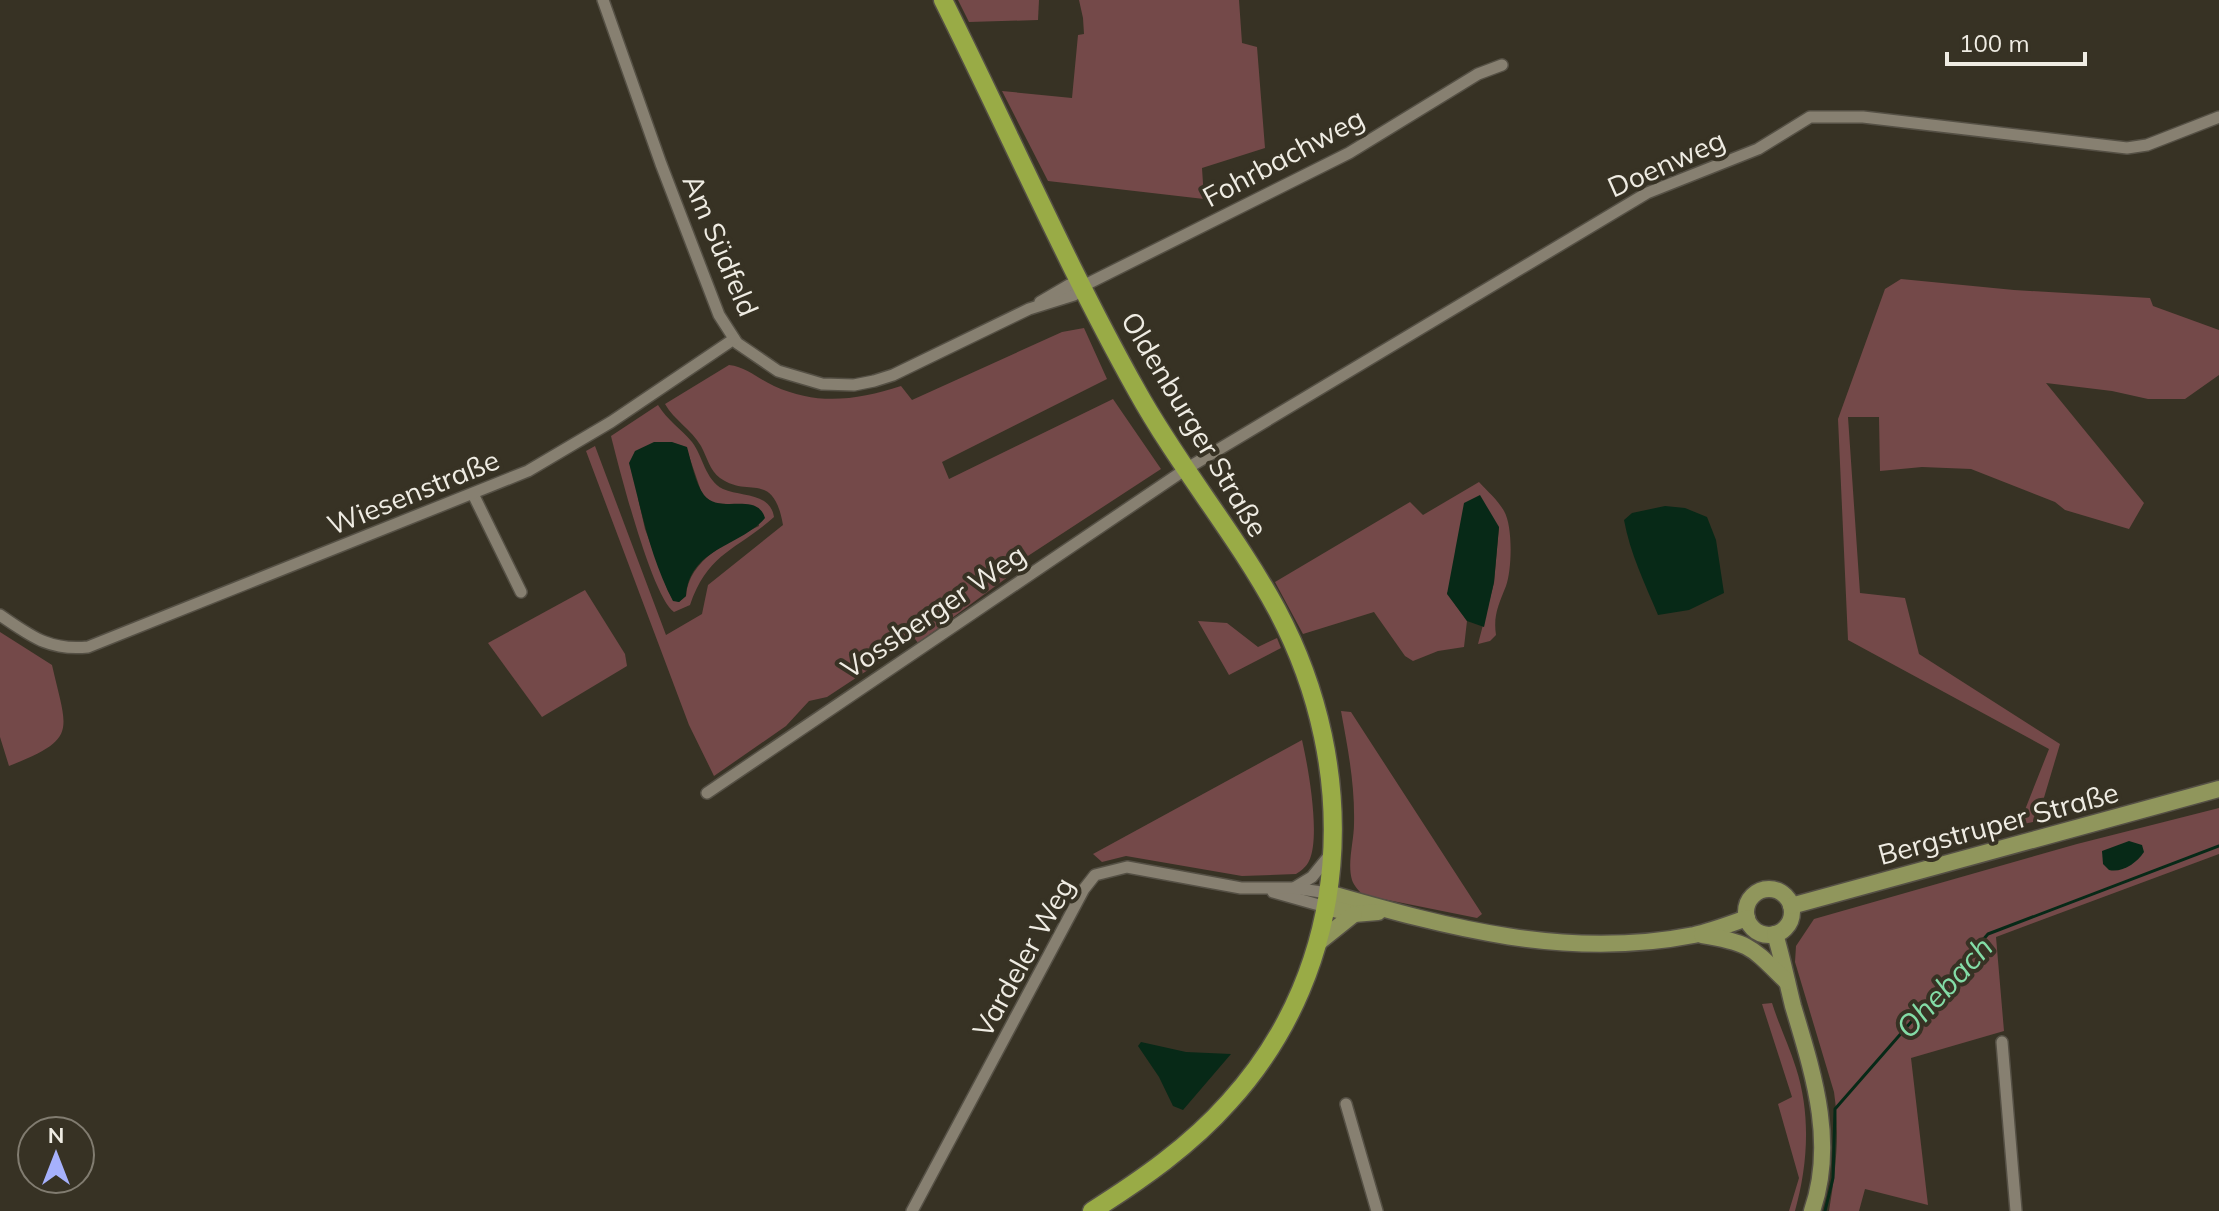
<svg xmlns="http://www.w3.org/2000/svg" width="2219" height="1211" font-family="Mulish,sans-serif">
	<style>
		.green { fill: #744949; fill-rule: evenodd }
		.water { fill: #072917 }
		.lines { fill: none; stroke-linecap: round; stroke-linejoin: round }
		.stream { stroke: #072917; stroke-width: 3 }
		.minor-casing { stroke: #555045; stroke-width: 14 }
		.secondary-casing { stroke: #555045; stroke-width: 19 }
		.primary-casing { stroke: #555045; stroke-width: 21 }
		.minor { stroke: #878071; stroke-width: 11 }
		.secondary { stroke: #90965c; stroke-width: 16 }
		.primary { stroke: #99ab46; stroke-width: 18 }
		.labels { text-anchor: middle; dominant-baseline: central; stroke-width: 8; stroke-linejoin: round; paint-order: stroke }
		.street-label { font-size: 28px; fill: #efece3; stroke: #373224 }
		.water-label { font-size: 30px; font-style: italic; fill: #83dca6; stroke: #373224 }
	</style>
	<rect width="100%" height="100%" fill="#373224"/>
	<g class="green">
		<polygon points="958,0 1039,0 1038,20 969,22"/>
		<polygon points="1079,0 1239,0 1242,43 1257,47 1265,148 1202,168 1204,199 1048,181 1002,91 1072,98 1078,35 1084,34 1083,18"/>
		<polygon points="1901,279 2014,290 2150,298 2153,306 2219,330 2219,375 2185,399 2148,399 2112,391 2046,383 2144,503 2129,529 2065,510 2055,502 1971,469 1922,467 1880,471 1879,417 1848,417 1860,593 1905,598 1919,654 2060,744 2037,821 2019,825 2049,749 1848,640 1838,419 1885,289"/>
		<path d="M 1084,328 L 1107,379 L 942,462 L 949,479 L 1113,399 L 1161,469 L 1014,565 L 1016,571 L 918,643 L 915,639 L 827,697 L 809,701 L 786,726 L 714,776 L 689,725 L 586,451 L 595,446 L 666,635 L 702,614 L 708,585 L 783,525 C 773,469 749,499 720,478 C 710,471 707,457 701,446 C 691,429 674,420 665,404 L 729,365 C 747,367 758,379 774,386 C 818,406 857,400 901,386 L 912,400 L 1062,332 Z"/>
		<path d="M 658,405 C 667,420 681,429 692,442 C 703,456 705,480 723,489 C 741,497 770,492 774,517 C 737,550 708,552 690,605 L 674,612 C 652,597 619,468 611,436 ZM 686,447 L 702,494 L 713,503 L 755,506 L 759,526 C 729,541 689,559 686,596 L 679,602 L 673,600 L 668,591 L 645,529 L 638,498 Z"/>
		<path d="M 1479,482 C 1487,491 1498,500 1504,511 C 1513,526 1512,570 1506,586 C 1499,604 1493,615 1496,635 L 1490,641 L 1478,644 L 1494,583 L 1499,527 L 1447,593 L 1467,621 L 1464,647 L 1438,651 L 1413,661 L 1405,656 L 1374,612 L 1303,634 L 1275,582 L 1410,502 L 1423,515 Z"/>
		<polygon points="585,590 625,654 627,666 542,717 488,643"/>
		<polygon points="1198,621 1227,623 1258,647 1277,638 1281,648 1229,675"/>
		<path d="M 0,632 L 52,665 C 67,732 79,738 9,766 L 0,737 Z"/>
		<path d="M 1341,711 L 1351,712 L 1482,914 L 1477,918 L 1363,895 C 1359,891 1354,886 1352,880 C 1347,863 1354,841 1354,824 C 1355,785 1348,749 1341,711 Z"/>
		<path d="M 1302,740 C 1308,766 1321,837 1309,861 C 1307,866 1301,871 1296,874 L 1242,876 L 1126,856 L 1102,862 L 1093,854 Z"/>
		<path d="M 2219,808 L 2219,854 L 1996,937 L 2004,1031 L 1911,1058 L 1928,1205 L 1865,1189 L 1859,1211 L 1829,1211 C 1836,1170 1840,1133 1834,1092 L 1795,962 L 1796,946 L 1814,919 L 2077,844 Z"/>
		<path d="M 1772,1003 C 1779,1025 1789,1046 1796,1068 C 1811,1114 1808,1165 1795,1211 L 1789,1211 L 1799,1178 L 1778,1104 L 1792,1097 L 1762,1004 Z"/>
	</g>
	<g class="water">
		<path d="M 654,442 L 672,442 L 687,447 C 691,461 695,483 704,495 C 719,515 757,491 765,518 C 741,546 689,548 686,596 L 679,602 L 673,601 C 650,557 641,509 629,463 L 635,451 Z"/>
		<polygon points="1480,495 1499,527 1494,582 1484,627 1467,621 1447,594 1464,503"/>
		<path d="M 1665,506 L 1685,508 L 1707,517 L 1716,540 L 1724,593 L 1689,610 L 1658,615 C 1645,584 1630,553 1624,520 L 1632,513 Z"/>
		<path d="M 2129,841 L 2142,845 L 2144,852 C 2137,863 2122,873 2109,870 L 2103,864 L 2102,851 Z"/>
		<polygon points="1141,1042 1186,1052 1231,1054 1183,1110 1173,1106 1159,1077 1138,1046"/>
	</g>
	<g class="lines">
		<polyline class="stream" points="1825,1211 1833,1178 1835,1109 1988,934 2219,846"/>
		<g class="minor-casing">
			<g id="minor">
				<polyline points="603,0 661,164 719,315 737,343 778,371 822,384 854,385 874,381 893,375 1029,309 1074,295 1083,286 1349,153 1478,74 1502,65"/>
				<polyline points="1040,302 1069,285 1083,286"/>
				<polyline points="473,494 521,592"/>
				<path d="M 0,615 C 31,636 49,651 88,647 L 528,471 L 611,422 L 734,339"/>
				<polyline points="707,793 1186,469 1647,193 1758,149 1810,117 1863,117 2127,148 2147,145 2219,117"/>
				<polyline points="1294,888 1312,877 1329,856"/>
				<polyline points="1273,892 1326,907"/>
				<polyline points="2002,1042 2016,1211"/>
				<polyline points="1346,1104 1377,1211"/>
				<polyline points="912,1211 1084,889 1095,875 1127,867 1241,888 1294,888 1328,893"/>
			</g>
		</g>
		<g class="secondary-casing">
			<g id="secondary">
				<circle cx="1769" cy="912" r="23"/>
				<path d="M 1328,893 C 1450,928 1567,960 1694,935 C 1712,931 1730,924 1747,918"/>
				<polyline points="1791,906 2219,789"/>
				<polyline points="1326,907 1354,914 1378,912"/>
				<path d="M 1775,934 C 1782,957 1787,982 1793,1006 C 1813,1073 1836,1142 1812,1211"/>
				<path d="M 1702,935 C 1752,943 1752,948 1787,982"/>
				<polyline points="1319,942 1354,914"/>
			</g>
		</g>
		<g class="primary-casing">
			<path id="primary" d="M 943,0 C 1008,130 1066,264 1137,391 C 1179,467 1236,534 1277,610 C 1362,770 1353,966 1229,1102 C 1190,1146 1141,1180 1092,1211"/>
		</g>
		<use href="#minor" class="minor"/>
		<use href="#secondary" class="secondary"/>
		<use href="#primary" class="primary"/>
	</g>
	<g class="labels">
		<g class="street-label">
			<text transform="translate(1283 157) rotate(-28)">Fohrbachweg</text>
			<text transform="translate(1666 163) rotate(-24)">Doenweg</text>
			<text transform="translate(721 245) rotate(67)">Am Südfeld</text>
			<text transform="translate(1195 424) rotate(59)">Oldenburger Straße</text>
			<text transform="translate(413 492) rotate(-22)">Wiesenstraße</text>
			<text transform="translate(933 611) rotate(-34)">Vossberger Weg</text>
			<text transform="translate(1998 823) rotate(-15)">Bergstruper Straße</text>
			<text transform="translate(1023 957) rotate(-61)">Vardeler Weg</text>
		</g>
		<g class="water-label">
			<text transform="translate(1944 987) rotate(-47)">Ohebach</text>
		</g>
	</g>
	<g transform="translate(56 1155)"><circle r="38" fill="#373224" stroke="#817c70" stroke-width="2"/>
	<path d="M0-6L14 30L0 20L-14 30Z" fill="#a6b1fc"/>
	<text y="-12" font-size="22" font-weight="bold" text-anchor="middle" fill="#efece3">N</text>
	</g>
	<path d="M1947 52v12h138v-12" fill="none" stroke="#efece3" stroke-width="4"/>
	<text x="1959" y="52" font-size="24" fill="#efece3" stroke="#373224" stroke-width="6" paint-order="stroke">100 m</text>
</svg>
